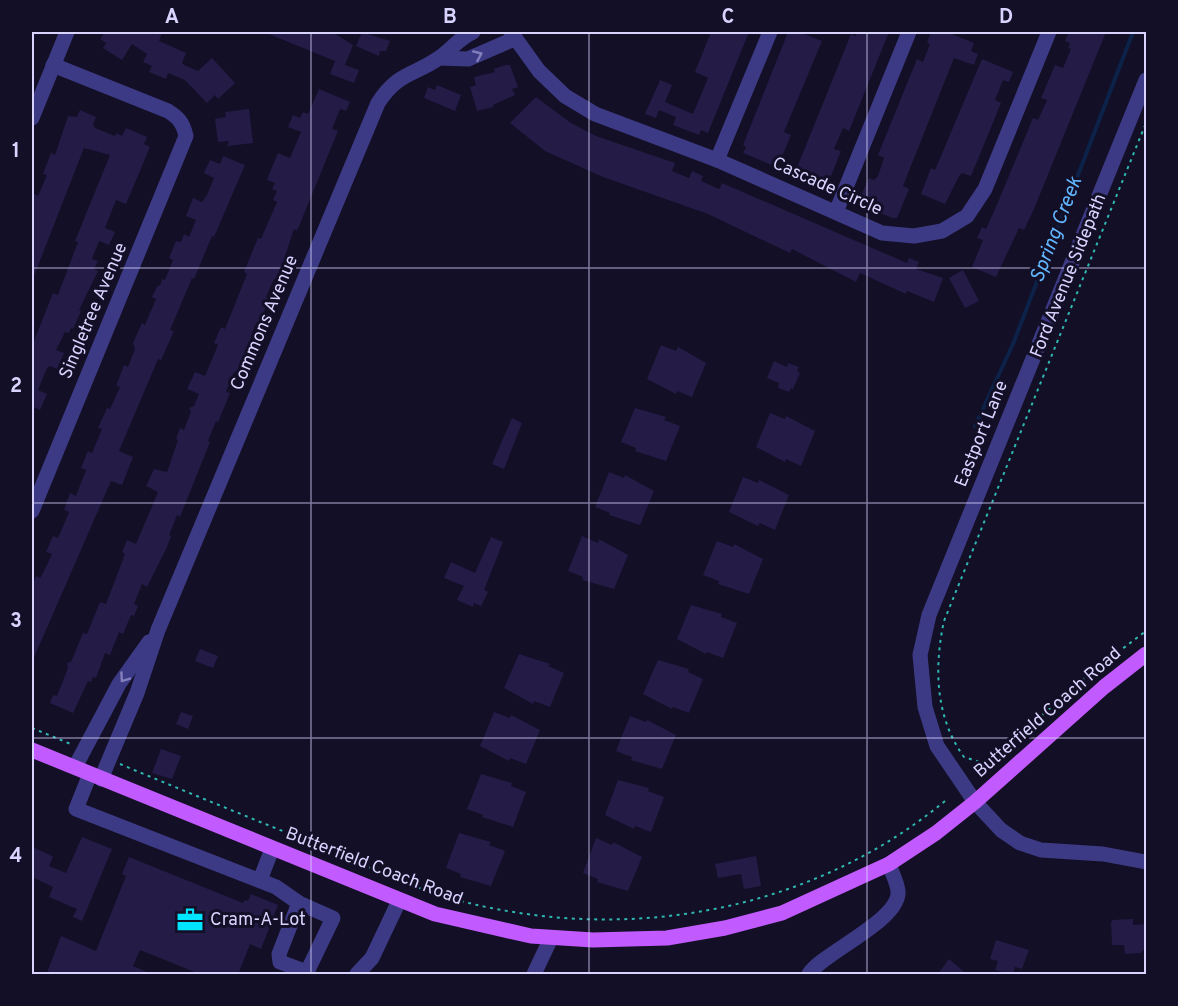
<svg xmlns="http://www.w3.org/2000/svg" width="1178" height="1006" font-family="Overpass,sans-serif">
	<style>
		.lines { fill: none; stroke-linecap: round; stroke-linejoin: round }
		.stream { stroke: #0c2248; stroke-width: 4 }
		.building { fill: #241b47 }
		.path { stroke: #2fb8b0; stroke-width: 2; stroke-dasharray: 3 4.5; stroke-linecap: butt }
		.minor { stroke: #3d3a85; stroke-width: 15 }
		.major { stroke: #c25bff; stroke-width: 15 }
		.oneway { stroke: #837fbc }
		.grid { fill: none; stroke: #d9d4ff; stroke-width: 1.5; stroke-opacity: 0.55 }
		.labels { text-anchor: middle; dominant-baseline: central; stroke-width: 6; stroke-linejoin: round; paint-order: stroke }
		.street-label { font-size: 18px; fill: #d9d4ff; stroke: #130f26 }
		.poi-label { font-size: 18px; fill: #d9d4ff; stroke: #130f26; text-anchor: start }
		.water-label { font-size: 20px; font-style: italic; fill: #62b6ff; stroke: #130f26 }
		.neatline { fill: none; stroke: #d9d4ff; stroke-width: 2 }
		.grid-label { font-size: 20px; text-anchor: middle; font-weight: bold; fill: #d9d4ff }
	</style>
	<rect width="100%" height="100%" fill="#130f26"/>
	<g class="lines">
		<polyline class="stream" points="975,426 1013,344 1133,32"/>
	</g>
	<g class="building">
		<polygon points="105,32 162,32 159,41 186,53 182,63 184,65 198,71 212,58 235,83 218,99 215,95 207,103 185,80 168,73 166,79 149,72 152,66 143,62 147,54 132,44 122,60 103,48 106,43 100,39"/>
		<polygon points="264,32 332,32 353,45 345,65 359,70 354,83 330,74 335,61"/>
		<polygon points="362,32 390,41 386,51 380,51 379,56 356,46"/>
		<polygon points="711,32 749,32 708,133 701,130 699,135 673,125 676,117 659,110 656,118 645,114 660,80 672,85 665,102 693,114 708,78 695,72"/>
		<polygon points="788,32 799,32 822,41 784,132 791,135 780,161 777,159 774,166 743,153 746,147 743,145"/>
		<polygon points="857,32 889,32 849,131 843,128 834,149 841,151 829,181 822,178 820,185 794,175 851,34 856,36"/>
		<polygon points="931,32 947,32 974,43 971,51 978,54 974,65 954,58 903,186 909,189 897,218 893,218 864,207 867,200 860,198 869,178 874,180 878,176 884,158 878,155 917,59 923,62 930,44 927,43"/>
		<polygon points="1069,32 1106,32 1034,209 1024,230 1019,228 996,277 972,267 983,240 977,238 982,227 986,229 996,207 1033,118 1038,120 1047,100 1041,98 1055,65 1063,68 1071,49 1068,48 1070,43 1065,41"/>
		<polygon points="982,59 1013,72 1009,82 1003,80 995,100 1001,103 971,176 962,173 959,176 945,204 921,194 931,168 935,170"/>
		<polygon points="505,65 510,65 518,87 512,89 515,95 493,105 493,107 477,111 470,87 476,85 474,77 495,72 494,69"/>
		<polygon points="437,85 461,95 455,111 424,98 428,87 435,90"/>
		<polygon points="319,89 350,102 346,111 340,109 332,129 338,131 297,231 294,229 277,280 274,279 266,297 269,299 258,326 255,325 238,374 234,372 226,392 230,393 218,422 216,421 208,441 210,442 180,517 177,515 169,535 171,536 167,547 147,587 142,584 134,604 138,606 134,616 131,615 123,634 119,632 110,655 105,653 96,678 93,677 91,682 88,681 73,713 50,703 53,695 57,696 68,668 67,663 71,662 83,633 87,634 100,602 106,604 125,554 122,552 127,540 136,544 158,492 146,486 154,469 167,472 178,440 176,439 180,428 184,430 191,411 189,408 194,406 199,394 187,389 195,372 205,376 210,364 218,345 214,343 221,327 225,329 247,274 244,272 258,238 261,239 277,202 273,200 277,191 272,189 275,183 267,180 272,167 278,153 290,158 301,132 288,127 293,115 300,118 303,112 308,114"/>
		<polygon points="536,97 571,123 596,136 675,163 672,171 689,178 692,171 703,176 701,181 719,189 722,183 907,263 909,258 919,262 916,269 943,278 934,302 907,291 906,294 860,273 856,282 792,249 790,253 708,214 603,177 545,151 510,123"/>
		<polygon points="249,109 253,143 227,146 229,141 218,142 215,119 226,117 225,112"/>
		<polygon points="80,110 96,117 93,124 95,128 115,136 116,133 122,136 126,128 147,137 144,144 150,147 126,204 116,200 105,228 115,232 109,245 99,241 92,259 98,261 94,269 98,271 79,310 81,311 73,329 71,328 69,333 65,332 56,350 64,353 57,369 50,366 47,368 38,390 47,394 40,410 32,406 32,346 53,293 58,295 78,242 75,241 110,155 84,148 32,281 32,201 34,194 38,196 47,175 43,174 51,153 55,155 68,116 77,117"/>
		<polygon points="223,156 245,165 214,237 212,236 194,279 192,278 170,330 174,331 161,360 158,359 119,451 133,457 122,485 111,481 32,662 32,587 36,576 40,578 44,571 52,554 46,552 53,536 58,538 62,529 69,512 64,510 70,493 76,496 86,470 81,468 88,451 92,453 102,429 98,428 107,408 110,409 120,387 116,386 124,365 128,367 135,349 133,343 142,323 145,325 156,299 152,297 158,285 160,286 162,279 165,280 173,260 169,258 176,241 181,242 184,234 189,237 196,220 186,216 193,198 202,202 207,195 214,178 204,173 210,160 220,164"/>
		<polygon points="963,270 979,301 965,308 949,278"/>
		<polygon points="661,345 676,351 678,347 706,363 692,397 677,391 676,394 647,379"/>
		<polygon points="774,361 787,367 788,363 799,367 797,371 800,373 793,389 791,388 789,392 778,388 779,383 767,378"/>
		<polygon points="635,408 666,417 664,420 680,426 666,461 635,451 636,448 621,442"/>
		<polygon points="770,413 785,419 786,416 815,431 801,466 786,459 785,462 756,447"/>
		<polygon points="512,418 522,423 504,469 492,464"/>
		<polygon points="609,472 624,478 625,475 654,491 640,525 609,515 610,513 595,507"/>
		<polygon points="743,477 758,483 759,480 789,495 775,530 760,523 758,526 729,512"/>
		<polygon points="582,536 598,543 599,539 628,555 614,589 582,580 583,577 568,571"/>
		<polygon points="491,537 503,542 484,590 488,592 481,606 474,603 473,607 457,600 464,586 444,578 451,562 475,573"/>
		<polygon points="717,541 733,547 734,544 763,559 749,594 718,584 719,581 703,575"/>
		<polygon points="691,605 722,614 721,617 737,623 723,658 707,652 706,654 677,639"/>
		<polygon points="200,649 218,656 213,668 195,661"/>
		<polygon points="519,654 550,664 548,666 564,673 550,707 534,701 533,704 504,688"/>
		<polygon points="658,660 689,669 688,672 703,679 689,713 673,707 672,709 643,694"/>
		<polygon points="181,712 193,716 188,729 176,724"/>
		<polygon points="494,712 510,718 511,715 540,730 526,764 510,758 509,761 480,746"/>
		<polygon points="630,716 646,722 647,720 676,735 662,769 631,760 632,757 616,751"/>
		<polygon points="161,749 181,756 172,779 152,773"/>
		<polygon points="481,774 512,783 511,786 526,792 513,827 482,817 483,815 467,809"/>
		<polygon points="618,780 649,788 648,791 664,797 651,832 635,826 634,829 605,815"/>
		<polygon points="459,833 491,842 489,845 505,851 491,886 460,877 461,874 446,868"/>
		<polygon points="82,837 112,849 82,921 73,917 77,909 49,897 53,887 32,877 32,847 50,855 53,857 49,866 66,873"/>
		<polygon points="596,838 612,845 613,842 642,857 628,891 597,882 598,879 583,873"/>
		<polygon points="756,856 761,886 744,889 741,874 718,878 715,864"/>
		<polygon points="129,857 243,903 245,900 248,901 251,894 278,905 261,949 250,944 238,975 202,975 140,950 133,966 154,975 46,975 61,936 96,951 126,876 122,874"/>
		<polygon points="1133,919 1133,925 1145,924 1146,947 1141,953 1125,954 1124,945 1112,945 1111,923 1112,920"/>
		<polygon points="996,940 1029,950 1022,969 1015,967 1013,975 995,970 998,961 990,959"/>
		<polygon points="949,959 968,975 937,975"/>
	</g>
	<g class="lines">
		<g class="path">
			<polyline points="32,728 73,745"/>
			<path d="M 120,764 C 191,794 263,823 334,852 C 373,868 412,888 453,899 C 622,945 808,914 945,801"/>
			<path d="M 986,764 L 964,757 C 935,717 934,667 944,621 L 1146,123"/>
			<polyline points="980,769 1093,671 1146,631"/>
		</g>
		<g class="minor">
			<polyline points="511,32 539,71 565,96 595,114 717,160 882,233 914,236 942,231 967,216 985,189 1049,32"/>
			<polyline points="439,58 468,59 514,39"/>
			<polyline points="1146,80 929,615 920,655 925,707 937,746 975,802 1001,830 1020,843 1041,850 1103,854 1146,862"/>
			<polyline points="32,118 67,32"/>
			<polyline points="717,160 770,32"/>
			<polyline points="836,212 909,32"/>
			<path d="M 32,511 L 186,136 C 183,123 179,118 168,111 L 53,65"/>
			<polyline points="75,767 119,684 149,642"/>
			<polyline points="90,774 76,809 276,887 299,903"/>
			<path d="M 101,779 L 137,693 L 158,630 L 378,103 C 398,72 413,76 439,58 C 452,49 459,38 473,32"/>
			<polyline points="260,880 272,849"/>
			<polygon points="299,903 333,918 307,972 280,962 279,954"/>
			<polyline points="357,974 372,958 399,901"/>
			<polyline points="534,974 551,938"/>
			<path d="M 809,974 C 822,953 901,920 898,891 C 897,882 892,873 889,864"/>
		</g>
		<polyline class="major" points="32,750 435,914 531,936 593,940 667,938 725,928 782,913 889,864 936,833 975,802 1104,687 1146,654"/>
	</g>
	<defs><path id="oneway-chevron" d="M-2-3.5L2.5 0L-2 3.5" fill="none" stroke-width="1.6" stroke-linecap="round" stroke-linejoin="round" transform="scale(1.5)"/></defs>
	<g class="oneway">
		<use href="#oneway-chevron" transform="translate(478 55) rotate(-24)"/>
		<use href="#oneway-chevron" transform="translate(124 678) rotate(125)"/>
	</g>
	<path class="grid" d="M 311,32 L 311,974M 589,32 L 589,974M 867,32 L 867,974M 32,268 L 1146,268M 32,503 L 1146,503M 32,738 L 1146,738"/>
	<defs>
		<g id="office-bare" transform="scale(2.07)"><path d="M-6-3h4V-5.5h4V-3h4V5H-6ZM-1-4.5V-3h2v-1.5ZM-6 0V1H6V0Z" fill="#00e5ff" stroke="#130f26" stroke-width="2.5" paint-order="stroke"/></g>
	</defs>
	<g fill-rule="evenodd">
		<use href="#office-bare" x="190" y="920"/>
	</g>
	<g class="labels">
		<g class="street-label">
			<text transform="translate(827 187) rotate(24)">Cascade Circle</text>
			<text transform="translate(1069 276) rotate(-68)">Ford Avenue Sidepath</text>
			<text transform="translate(94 311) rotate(-67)">Singletree Avenue</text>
			<text transform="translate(265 323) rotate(-67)">Commons Avenue</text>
			<text transform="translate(982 434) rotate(-68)">Eastport Lane</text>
			<text transform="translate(1048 713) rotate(-41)">Butterfield Coach Road</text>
			<text transform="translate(374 867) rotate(21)">Butterfield Coach Road</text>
		</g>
		<g class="poi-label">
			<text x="210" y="920">Cram-A-Lot</text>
		</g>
		<g class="water-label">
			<text transform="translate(1057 230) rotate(-69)">Spring Creek</text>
		</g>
	</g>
	<rect width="1178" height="1006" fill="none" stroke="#130f26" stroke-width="66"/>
	<rect x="33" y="33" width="1112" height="940" class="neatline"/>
	<g class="grid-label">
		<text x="172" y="23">A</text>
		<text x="450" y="23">B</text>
		<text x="728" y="23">C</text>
		<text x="1006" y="23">D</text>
		<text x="16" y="157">1</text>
		<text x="16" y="392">2</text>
		<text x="16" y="627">3</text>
		<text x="16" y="862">4</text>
	</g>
</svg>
